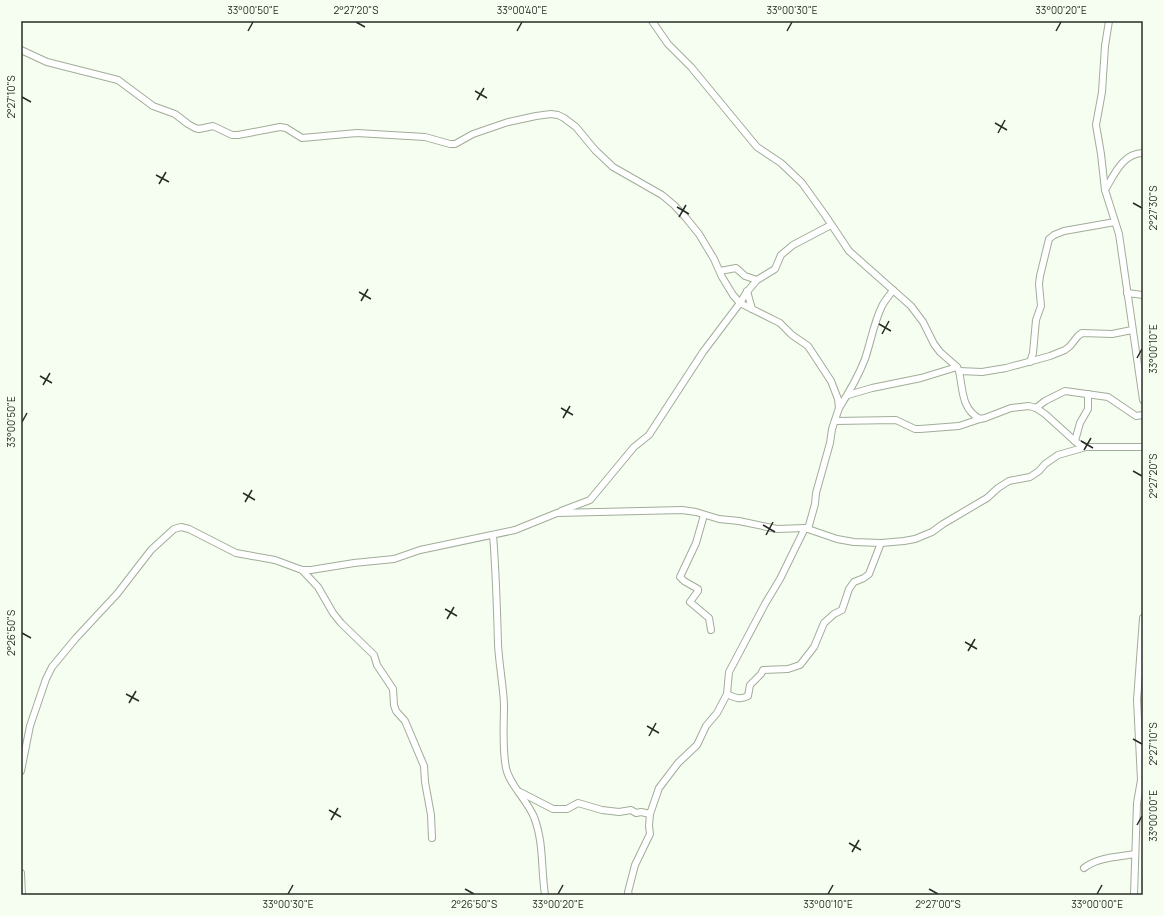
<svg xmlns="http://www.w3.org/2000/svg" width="1164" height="916" font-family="Manrope,sans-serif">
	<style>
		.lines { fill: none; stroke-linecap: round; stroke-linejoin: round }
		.minor-casing { stroke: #a0ad98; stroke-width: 8 }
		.minor { stroke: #fff; stroke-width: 6 }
		.ticks { fill: none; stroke: #272c24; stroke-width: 1.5 }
		.neatline { fill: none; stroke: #272c24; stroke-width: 1.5 }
		.ticks-label { font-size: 10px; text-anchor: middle; fill: #272c24 }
	</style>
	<rect width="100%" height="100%" fill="#f6fef1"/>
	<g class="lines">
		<g class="minor-casing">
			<g id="minor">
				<path d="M 652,21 L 668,44 L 691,67 L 757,147 L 781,163 L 802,183 L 825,215 L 849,251 L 911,306 L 923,322 L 934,344 L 940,352 L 957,367 L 959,371 C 963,389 961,409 980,419 L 985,418 L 1011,408 L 1029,406 L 1036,408 L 1045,414 L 1077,443 L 1086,447 L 1143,447"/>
				<polyline points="1109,21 1105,46 1102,92 1096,125 1101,154 1105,190 1119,234 1143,400"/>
				<polyline points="21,50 47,62 118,80 153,106 175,114 188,124 195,128 199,129 213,126 232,135 238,135 280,127 286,128 302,138 357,133 425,137 450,144 455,144 473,134 508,122 536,116 551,114 558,115 564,118 576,127 595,150 613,167 662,195 674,205 686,218 699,234 714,259 722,277 733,295 740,303 780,323 792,335 808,346 831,381 838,399 839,408 832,429 830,443 816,493 815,504 808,529"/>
				<path d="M 1105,190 C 1114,175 1123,153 1143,153"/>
				<polyline points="720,271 736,268 745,276 757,280"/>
				<polyline points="747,291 752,309"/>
				<polyline points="1127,293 1143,295"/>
				<polyline points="1030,362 1033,353 1036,320 1041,306 1039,284 1040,276 1049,239 1054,235 1064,231 1115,222"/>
				<polyline points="959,371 982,372 1006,368 1050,356 1065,350 1070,346 1078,336 1082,333 1112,334 1132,330"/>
				<polyline points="848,395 872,388 921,378 957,367"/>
				<path d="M 839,408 C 850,391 858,377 865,359 C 871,341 874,322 882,306 C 885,300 890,295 893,290"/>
				<polyline points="1036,408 1045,401 1065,391 1108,397 1136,416 1143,415"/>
				<polyline points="835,421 896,420 915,429 920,429 959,426 980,419"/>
				<polyline points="1075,441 1080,423 1088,409 1088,394"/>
				<polyline points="561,511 590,500 634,447 649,435 703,352 740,303 746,293 757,280 775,269 781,255 793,245 831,225"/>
				<polyline points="704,515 696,543 680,577 684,581 698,589 698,591 690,602 709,618 711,630"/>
				<path d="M 493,535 C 496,571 497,608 498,644 C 499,664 503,684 504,704 C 504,725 502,747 506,768 C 509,784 527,800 534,817 C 544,843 541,869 545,895"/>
				<polyline points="302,570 318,587 333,613 341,623 374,655 377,665 393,689 394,705 396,711 405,721 424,766 425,782 431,815 432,838"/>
				<path d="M 727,694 C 735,698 740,700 748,696 L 750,685 L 761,674 L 763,670 L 788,669 L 800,665 L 814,647 L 824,623 L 834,614 L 842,610 L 849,589 L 854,582 L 864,578 L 869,574 L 881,543"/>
				<polyline points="21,771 30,726 46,679 52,667 76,638 117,594 151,550 174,529 181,527 189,529 236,553 275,560 302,570 311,570 354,563 394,559 420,550 515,530 557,513 682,510 696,512 719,519 739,521 777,529 805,528 837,539 854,542 881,543 904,541 915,539 932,532 943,524 987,498 998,488 1009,481 1030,477 1039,471 1045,464 1058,455 1086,447"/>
				<polyline points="520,792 553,809 567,809 578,803 602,810 619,812 631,810 636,813 641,812 650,814"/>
				<path d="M 1084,868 C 1098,857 1118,857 1135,854"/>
				<polyline points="21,873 22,895"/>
				<polyline points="629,895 628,892 635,865 650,834 649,826 650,814 659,788 678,763 697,745 706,726 717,713 727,694 729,672 765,604 780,579 805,528"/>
				<polyline points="1134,895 1137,803 1141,780 1137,700 1143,618"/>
			</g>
		</g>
		<use href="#minor" class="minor"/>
	</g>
	<path class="ticks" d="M 356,22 L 365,27M 248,31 L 253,22M 517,31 L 522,22M 787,31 L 792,22M 1056,31 L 1061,22M 475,91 L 487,98M 22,97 L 31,102M 477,100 L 484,88M 995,123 L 1007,130M 998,133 L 1005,120M 156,175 L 169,182M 159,184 L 166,172M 1133,203 L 1142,208M 677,207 L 689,214M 679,217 L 686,205M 359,292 L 371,299M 361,301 L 368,289M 879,324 L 891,331M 882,334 L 889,321M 1137,358 L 1142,349M 40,376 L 52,383M 43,385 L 50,373M 561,408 L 573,415M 563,418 L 570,406M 22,422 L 27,413M 1081,441 L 1093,448M 1084,450 L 1091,438M 1133,471 L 1142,476M 243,493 L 255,500M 245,502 L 252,490M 763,525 L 775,532M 766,535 L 773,522M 445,609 L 457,616M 447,619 L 454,607M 22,633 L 31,638M 965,642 L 977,649M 968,651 L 975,639M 126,694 L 139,701M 129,703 L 136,691M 647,726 L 659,733M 649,736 L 656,723M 1133,739 L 1142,744M 329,810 L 341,817M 331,820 L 338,808M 1137,825 L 1142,816M 849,843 L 861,850M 852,852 L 859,840M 465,889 L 474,894M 929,889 L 938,894M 288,894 L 293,885M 558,894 L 563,885M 828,894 L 833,885M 1097,894 L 1102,885"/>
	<rect width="1164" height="916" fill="none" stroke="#f6fef1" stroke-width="44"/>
	<rect x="22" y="22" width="1120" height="872" class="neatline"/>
	<g class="ticks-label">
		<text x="253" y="14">33°00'50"E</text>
		<text x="356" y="14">2°27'20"S</text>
		<text x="522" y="14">33°00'40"E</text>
		<text x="792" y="14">33°00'30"E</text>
		<text x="1061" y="14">33°00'20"E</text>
		<text transform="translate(11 97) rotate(-90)" y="4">2°27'10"S</text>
		<text transform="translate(1153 208) rotate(-90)" y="4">2°27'30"S</text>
		<text transform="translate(1153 349) rotate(-90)" y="4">33°00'10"E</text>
		<text transform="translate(11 422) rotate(-90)" y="4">33°00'50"E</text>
		<text transform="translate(1153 476) rotate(-90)" y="4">2°27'20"S</text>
		<text transform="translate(11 633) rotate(-90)" y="4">2°26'50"S</text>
		<text transform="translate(1153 744) rotate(-90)" y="4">2°27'10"S</text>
		<text transform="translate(1153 816) rotate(-90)" y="4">33°00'00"E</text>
		<text x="288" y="908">33°00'30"E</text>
		<text x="474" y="908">2°26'50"S</text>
		<text x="558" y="908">33°00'20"E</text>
		<text x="828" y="908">33°00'10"E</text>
		<text x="938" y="908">2°27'00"S</text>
		<text x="1097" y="908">33°00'00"E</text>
	</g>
</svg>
